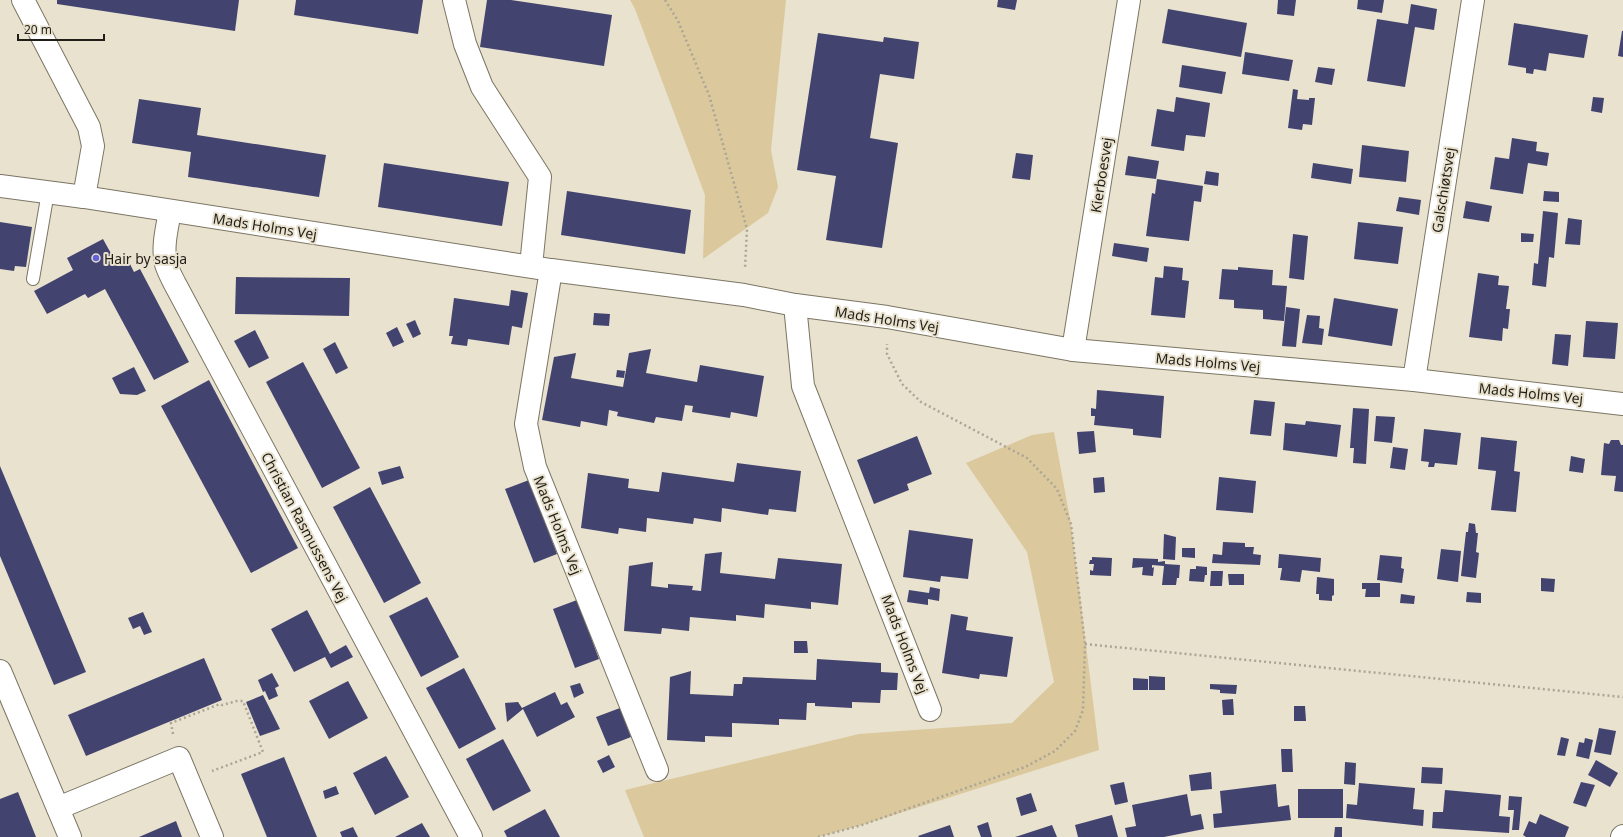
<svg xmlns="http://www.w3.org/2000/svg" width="1623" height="837" font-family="'Noto Sans',sans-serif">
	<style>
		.green { fill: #dbc99d }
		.building { fill: #42446f }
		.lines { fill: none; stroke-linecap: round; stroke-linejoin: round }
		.lane-casing { stroke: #7b7563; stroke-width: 14 }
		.street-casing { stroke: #7b7563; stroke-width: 24 }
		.secondary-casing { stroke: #7b7563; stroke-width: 24 }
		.path { stroke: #aba596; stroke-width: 2.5; stroke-dasharray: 2 3; stroke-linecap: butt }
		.lane { stroke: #fff; stroke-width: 12 }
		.street { stroke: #fff; stroke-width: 22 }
		.secondary { stroke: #fff; stroke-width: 22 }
		.poi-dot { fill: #6460d9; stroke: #e9e2cf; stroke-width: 1.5 }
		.labels { text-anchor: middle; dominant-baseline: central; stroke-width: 4; stroke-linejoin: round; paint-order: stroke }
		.street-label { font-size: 14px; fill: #211e17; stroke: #e9e2cf }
		.poi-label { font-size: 14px; fill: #211e17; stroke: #e9e2cf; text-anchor: start }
	</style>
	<rect width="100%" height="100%" fill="#e9e2cf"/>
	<g class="green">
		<polygon points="630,0 786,0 771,150 778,187 768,213 703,259 705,195 635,9"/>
		<polygon points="1054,432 1071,524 1099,750 862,825 818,837 644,837 625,790 859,734 1012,723 1054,682 1027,552 966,463 1032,435"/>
	</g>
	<g class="building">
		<polygon points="57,0 239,0 235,31 57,4"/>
		<polygon points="296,0 423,0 418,34 294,15"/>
		<polygon points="487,0 511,0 612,15 604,66 480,47"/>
		<polygon points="998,0 1017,0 1015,10 997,7"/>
		<polygon points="1278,0 1296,0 1294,16 1277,14"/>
		<polygon points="1358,0 1384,0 1382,13 1357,9"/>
		<polygon points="1411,4 1437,9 1434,30 1415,27 1405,87 1367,81 1377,19 1408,24"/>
		<polygon points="1168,9 1247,23 1241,57 1162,43"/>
		<polygon points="1514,23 1588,35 1584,58 1549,53 1546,71 1534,69 1533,74 1526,73 1526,68 1508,65"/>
		<polygon points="1622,31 1623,31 1623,57 1618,56"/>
		<polygon points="818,33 883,42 884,37 919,42 914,79 880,74 870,138 898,143 882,248 826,240 836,176 797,170"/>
		<polygon points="1245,52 1293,60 1289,81 1242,74"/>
		<polygon points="1182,65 1226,72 1222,94 1179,87"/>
		<polygon points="1318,67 1335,69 1332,85 1315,82"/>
		<polygon points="1293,89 1298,90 1297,99 1309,100 1309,98 1315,98 1312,125 1303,124 1302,130 1288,128"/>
		<polygon points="1176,97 1210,103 1205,137 1186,135 1184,151 1151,146 1157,109 1174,112"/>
		<polygon points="1593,97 1604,98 1602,113 1591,111"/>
		<polygon points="139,99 201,108 197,135 326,155 319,197 188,177 191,152 132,143"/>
		<polygon points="1512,138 1537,142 1536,151 1549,153 1547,166 1528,163 1523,194 1490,189 1495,157 1509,159"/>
		<polygon points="1362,145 1409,151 1406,182 1359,177"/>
		<polygon points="1016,153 1033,155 1030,180 1012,178"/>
		<polygon points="1128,156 1159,161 1156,179 1125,175"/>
		<polygon points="384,163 509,182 502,226 378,207"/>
		<polygon points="1313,163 1353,169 1351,184 1311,178"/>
		<polygon points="1206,171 1219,173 1218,186 1204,184"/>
		<polygon points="1157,179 1203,186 1201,202 1194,201 1189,241 1146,236 1152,193 1155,194"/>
		<polygon points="567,191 691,210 685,254 561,235"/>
		<polygon points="1544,191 1559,192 1559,202 1543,201"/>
		<polygon points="1399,197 1421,200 1419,215 1396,211"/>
		<polygon points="1466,201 1492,206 1489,222 1463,218"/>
		<polygon points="1543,211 1558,213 1554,258 1549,257 1546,287 1532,285 1534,263 1538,264"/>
		<polygon points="1568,218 1582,220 1580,245 1565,244"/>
		<polygon points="0,222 32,227 26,267 15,266 14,271 0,269"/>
		<polygon points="1358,222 1403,227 1398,264 1354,259"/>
		<polygon points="1521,233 1534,234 1533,242 1521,242"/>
		<polygon points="1293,234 1308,236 1304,280 1289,278"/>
		<polygon points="103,239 118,266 128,260 134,272 140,269 189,362 154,380 105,289 88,298 85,294 47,314 34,291 73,270 67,258"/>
		<polygon points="1114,243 1149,248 1147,262 1112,256"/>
		<polygon points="1164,266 1183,268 1182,280 1189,281 1185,318 1151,315 1155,277 1163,278"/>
		<polygon points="1238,267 1273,270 1272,285 1287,286 1284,321 1263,319 1263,310 1234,308 1234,300 1219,299 1222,269 1238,270"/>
		<polygon points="1478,273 1499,276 1498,285 1509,286 1506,309 1510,309 1508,329 1503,328 1502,341 1469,337"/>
		<polygon points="236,277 350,278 349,316 235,314"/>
		<polygon points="511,290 528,293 522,328 512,326 509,345 468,339 467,346 451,344 453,336 449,336 454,298 509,306"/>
		<polygon points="1334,298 1398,309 1392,346 1328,336"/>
		<polygon points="1286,307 1300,309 1296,347 1282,346"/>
		<polygon points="594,313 610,314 609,326 593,325"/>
		<polygon points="1307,315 1320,316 1319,328 1324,329 1322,345 1302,343"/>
		<polygon points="415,320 421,334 413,338 406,324"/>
		<polygon points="1586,321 1618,323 1615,359 1583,357"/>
		<polygon points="397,327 404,342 393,347 386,333"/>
		<polygon points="255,330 269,358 249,368 234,341"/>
		<polygon points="1555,334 1571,335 1568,366 1552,364"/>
		<polygon points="335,342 348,368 336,374 323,349"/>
		<polygon points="651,349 646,373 697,382 700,365 764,376 757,417 731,412 730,418 692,412 693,406 685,405 682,421 656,417 654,423 617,416 618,412 609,410 607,426 581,421 580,427 542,420 554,357 576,353 571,378 623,387 629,353"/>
		<polygon points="303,362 360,468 322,488 266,382"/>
		<polygon points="134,367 146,391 137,395 120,394 112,378"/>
		<polygon points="617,370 625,371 624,378 616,377"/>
		<polygon points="209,380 298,548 251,573 161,406"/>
		<polygon points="1097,390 1164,396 1161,438 1133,435 1133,429 1094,425 1095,416 1091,416 1091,408 1096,409"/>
		<polygon points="1254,400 1275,402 1271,436 1250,434"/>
		<polygon points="1353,408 1369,409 1366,464 1353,463 1354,448 1350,448"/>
		<polygon points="1376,416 1395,417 1392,443 1374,441"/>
		<polygon points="1306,421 1341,425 1337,457 1283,450 1285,423 1305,425"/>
		<polygon points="1424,429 1461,433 1457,465 1435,463 1434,467 1428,467 1429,462 1421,461"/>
		<polygon points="1094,431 1096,452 1079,454 1077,432"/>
		<polygon points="917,436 932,474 907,484 909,490 874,504 857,460"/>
		<polygon points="1481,437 1517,441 1514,471 1520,472 1516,512 1491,510 1496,471 1478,469"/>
		<polygon points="1611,440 1619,440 1621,445 1623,445 1623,492 1614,491 1616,476 1601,475 1604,443 1609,444"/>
		<polygon points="1393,447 1408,449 1405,470 1390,468"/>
		<polygon points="1571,456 1585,459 1583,473 1569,471"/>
		<polygon points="737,463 801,471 796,512 769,509 768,515 722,508 721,522 694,518 693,524 647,518 646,532 619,528 618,534 581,528 588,473 629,479 628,488 659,492 662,472 734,482"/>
		<polygon points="0,466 86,672 54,685 0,556"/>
		<polygon points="400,466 404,478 382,485 378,472"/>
		<polygon points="1104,477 1105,492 1094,493 1093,478"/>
		<polygon points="1219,477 1256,481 1253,513 1216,510"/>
		<polygon points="529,480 557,554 534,563 505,489"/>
		<polygon points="370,487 421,583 384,603 333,507"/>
		<polygon points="1469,523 1475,524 1476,533 1478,533 1476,552 1479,553 1476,578 1461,576 1466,532 1468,532"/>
		<polygon points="909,530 973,539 968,579 941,576 940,582 903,577"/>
		<polygon points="1164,534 1176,537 1175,560 1163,559"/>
		<polygon points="1223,542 1245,543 1245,547 1254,547 1253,554 1261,555 1260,565 1212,563 1213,554 1222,555"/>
		<polygon points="1182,548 1195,548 1195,558 1182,557"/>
		<polygon points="1441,549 1461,551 1458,582 1437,579"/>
		<polygon points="722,552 720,573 775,579 778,558 842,564 838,605 811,602 811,609 765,604 764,618 736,615 736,621 690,617 689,631 662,628 661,634 624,631 629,566 653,562 651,586 668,588 668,584 693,586 692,590 701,591 705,554"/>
		<polygon points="1279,554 1321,558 1320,572 1302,570 1300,582 1280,580 1282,568 1278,568"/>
		<polygon points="1380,555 1402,557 1401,568 1404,569 1402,583 1377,580"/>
		<polygon points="1092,557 1112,558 1111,576 1090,575 1090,570 1093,571 1094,564 1089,564 1090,560 1092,560"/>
		<polygon points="1133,558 1158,559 1158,562 1165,561 1165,564 1180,565 1179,578 1177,578 1176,585 1162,585 1164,566 1152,565 1152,568 1154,567 1153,576 1142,575 1143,567 1132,568"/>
		<polygon points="1196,566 1207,567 1207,575 1205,575 1204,582 1189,581 1190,569 1196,569"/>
		<polygon points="1211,571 1223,571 1222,586 1210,586"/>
		<polygon points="1228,574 1244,574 1244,585 1229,585"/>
		<polygon points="1317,577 1334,579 1334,595 1332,596 1332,601 1319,600 1319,594 1316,594"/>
		<polygon points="1541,578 1555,579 1554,592 1541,591"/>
		<polygon points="1362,583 1380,583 1380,597 1365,597 1366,589 1362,589"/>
		<polygon points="930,587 940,589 939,601 928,599 928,605 907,602 909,590 929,593"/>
		<polygon points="1467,592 1481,593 1481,603 1466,602"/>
		<polygon points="1401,594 1415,596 1414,604 1400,603"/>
		<polygon points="427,597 459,657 421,677 389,616"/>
		<polygon points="577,600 599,659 575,668 553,609"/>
		<polygon points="307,610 330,654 346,645 353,657 331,668 325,657 294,672 271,629"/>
		<polygon points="143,612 152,632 144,635 140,626 133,629 128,618"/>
		<polygon points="951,614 968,617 966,630 1013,637 1007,677 980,674 979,679 942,673"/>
		<polygon points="794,641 807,641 808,653 794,653"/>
		<polygon points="204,658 222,700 86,756 68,715"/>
		<polygon points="817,659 881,663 881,672 898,673 897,690 881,690 880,703 852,702 852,708 815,706 815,703 807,703 806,720 779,719 779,725 732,723 732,737 705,736 705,742 667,740 670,677 691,671 690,694 733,696 734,684 742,684 743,677 816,680"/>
		<polygon points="464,668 496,729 459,749 426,688"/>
		<polygon points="272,673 279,686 275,688 278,696 269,700 265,691 263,692 258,680"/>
		<polygon points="1149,676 1165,677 1165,690 1149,690"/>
		<polygon points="1133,678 1148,679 1148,690 1133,690"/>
		<polygon points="348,681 368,718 329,739 309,701"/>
		<polygon points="580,683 584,693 574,698 570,686"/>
		<polygon points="1210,684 1237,685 1236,694 1220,693 1220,690 1210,689"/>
		<polygon points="555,692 561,705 567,702 575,717 537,737 523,709 507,722 505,703 518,702 522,708"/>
		<polygon points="263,695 280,729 260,736 246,702"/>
		<polygon points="1233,699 1234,715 1223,715 1222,700"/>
		<polygon points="1294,706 1305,706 1306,721 1294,721"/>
		<polygon points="620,708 631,737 608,746 596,717"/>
		<polygon points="1599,728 1616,731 1611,755 1594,752"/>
		<polygon points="1561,737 1569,739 1565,756 1557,755"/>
		<polygon points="1585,738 1593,740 1589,759 1576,756 1579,742 1584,743"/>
		<polygon points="503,739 531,791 493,811 466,759"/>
		<polygon points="1281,749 1292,749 1293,772 1282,772"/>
		<polygon points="609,755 615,767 603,773 597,761"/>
		<polygon points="386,756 409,797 375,815 353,773"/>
		<polygon points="284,757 317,837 267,837 241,774"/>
		<polygon points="1596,760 1618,773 1610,787 1588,775"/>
		<polygon points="1345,762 1356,763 1355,785 1344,784"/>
		<polygon points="1422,767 1443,768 1442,784 1421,783"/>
		<polygon points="1211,772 1212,789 1191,791 1189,775"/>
		<polygon points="1124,782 1128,802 1115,805 1110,785"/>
		<polygon points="1581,782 1595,785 1586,807 1573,803"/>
		<polygon points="1359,783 1415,788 1413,809 1424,810 1423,826 1346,818 1347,804 1357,805"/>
		<polygon points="1276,784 1278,807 1289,805 1291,820 1214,828 1213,814 1222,813 1220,791"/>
		<polygon points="336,786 339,794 325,799 323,791"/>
		<rect x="1298" y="789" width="45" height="29"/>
		<polygon points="1445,790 1501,795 1499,816 1510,817 1509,833 1432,828 1433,812 1443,812"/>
		<polygon points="18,792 36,837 0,837 0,799"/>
		<polygon points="1031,793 1037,811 1021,816 1016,798"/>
		<polygon points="1187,794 1191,816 1201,814 1204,829 1164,837 1127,837 1125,828 1136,826 1132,805"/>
		<polygon points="1509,796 1522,797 1519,830 1512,830 1514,810 1508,810"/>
		<polygon points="545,809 560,837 507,837 504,831"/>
		<polygon points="1540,814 1569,827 1565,837 1526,837 1523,835 1529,821 1536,824"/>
		<polygon points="1112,815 1118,837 1078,837 1075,825"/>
		<polygon points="176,821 182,837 139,837"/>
		<polygon points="988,822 992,837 981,837 977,826"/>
		<polygon points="422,823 430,837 395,837"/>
		<polygon points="950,825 954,837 919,837 918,836"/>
		<polygon points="1052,825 1057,837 1015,837"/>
		<polygon points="353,827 358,837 342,837 340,832"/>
		<polygon points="1335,827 1342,827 1342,837 1334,837"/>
	</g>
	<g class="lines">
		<g class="lane-casing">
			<polyline id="lane" points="33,279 48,192"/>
		</g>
		<g class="street-casing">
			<g id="street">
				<polyline points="23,0 89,127 93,146 84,197"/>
				<polyline points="454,0 465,44 482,87 540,177 531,266"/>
				<path d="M 170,211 C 167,229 162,246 166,264 C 168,271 172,278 175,284 L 471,837"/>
				<polyline points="551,270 526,424 535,467 657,770"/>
				<polyline points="795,305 803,386 930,710"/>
				<polyline points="1073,350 1129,0"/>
				<polyline points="1414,380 1473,0"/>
				<polyline points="0,671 70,837"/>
				<polyline points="58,808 179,758 212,837"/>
			</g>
		</g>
		<g class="secondary-casing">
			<g id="secondary">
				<polyline points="0,186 84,197 551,270 744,295 795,305 887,317 1073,350 1414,380 1623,404"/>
				<polyline points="1622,837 1623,836"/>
			</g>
		</g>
		<g class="path">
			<polyline points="665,0 678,21 709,95 747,229 745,268"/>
			<polyline points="1085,644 1623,697"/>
			<polyline points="173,734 171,723 220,704 222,705 237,701 243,701 263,752 212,771"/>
			<polyline points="818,837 862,825 1025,767 1055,751 1075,731 1083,710 1085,644 1071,524 1057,489 1027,458 921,402 902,384 887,354 887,344"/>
		</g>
		<use href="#lane" class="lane"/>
		<use href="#street" class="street"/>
		<use href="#secondary" class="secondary"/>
	</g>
	<circle class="poi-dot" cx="96" cy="258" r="4"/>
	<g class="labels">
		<g class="street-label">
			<text transform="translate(1101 175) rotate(-81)">Kierboesvej</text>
			<text transform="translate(1443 190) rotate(-81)">Galschiøtsvej</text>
			<text transform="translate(265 226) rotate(9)">Mads Holms Vej</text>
			<text transform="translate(887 319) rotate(9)">Mads Holms Vej</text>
			<text transform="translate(1208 362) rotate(5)">Mads Holms Vej</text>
			<text transform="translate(1531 393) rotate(6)">Mads Holms Vej</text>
			<text transform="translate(558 525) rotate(68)">Mads Holms Vej</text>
			<text transform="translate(305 527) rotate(62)">Christian Rasmussens Vej</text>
			<text transform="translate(905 644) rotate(69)">Mads Holms Vej</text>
		</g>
		<g class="poi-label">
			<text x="104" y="258">Hair by sasja</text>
		</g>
	</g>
	<path d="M18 34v6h86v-6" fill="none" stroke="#211e17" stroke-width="2"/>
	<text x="24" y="34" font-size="12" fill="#211e17" stroke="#e9e2cf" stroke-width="3" paint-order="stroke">20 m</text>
</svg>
